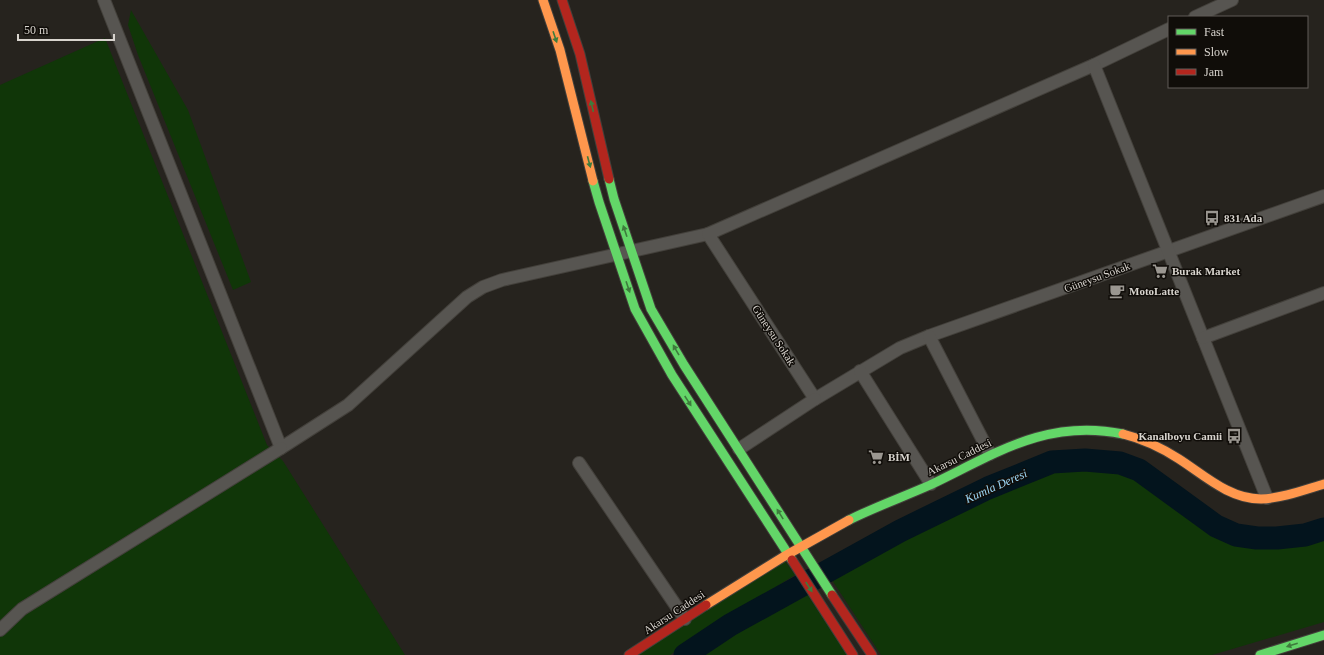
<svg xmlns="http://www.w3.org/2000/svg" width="1324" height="655" font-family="'Times New Roman',serif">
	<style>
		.green { fill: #103608 }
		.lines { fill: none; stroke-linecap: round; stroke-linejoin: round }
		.river { stroke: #03141d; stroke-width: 23 }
		.street-casing { stroke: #43403b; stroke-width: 14 }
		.fast-casing { stroke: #43403b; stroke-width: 11 }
		.slow-casing { stroke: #43403b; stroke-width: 11 }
		.jam-casing { stroke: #43403b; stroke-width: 11 }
		.street { stroke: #575551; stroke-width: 12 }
		.fast { stroke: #63d668; stroke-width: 9 }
		.slow { stroke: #ff974d; stroke-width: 9 }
		.jam { stroke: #b3261e; stroke-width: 9 }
		.oneway { fill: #3e7c3d }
		.labels { text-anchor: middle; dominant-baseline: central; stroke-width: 3; stroke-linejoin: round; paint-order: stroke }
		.poi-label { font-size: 11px; font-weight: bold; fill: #d8d4ce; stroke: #100d09; text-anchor: start }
		.street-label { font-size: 11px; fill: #d8d4ce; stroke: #100d09 }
		.water-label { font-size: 12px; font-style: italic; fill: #9edafa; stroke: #100d09 }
	</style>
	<rect width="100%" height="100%" fill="#26231e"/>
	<g class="green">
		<polygon points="131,10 188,110 251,282 233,290 138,55 128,25"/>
		<polygon points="105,38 267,445 283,461 405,655 0,655 0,85"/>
		<polygon points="1054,468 1115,468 1134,476 1213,531 1236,541 1267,545 1298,542 1324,537 1324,622 1212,655 881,655 832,580 985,496"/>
		<polygon points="783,558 795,575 745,606 670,655 629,655"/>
		<polygon points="807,594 847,655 698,655 743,628"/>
	</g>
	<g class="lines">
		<polyline class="river" points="685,655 730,625 900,531 988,488 1052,462 1085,460 1120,463 1139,470 1216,526 1236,535 1257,538 1277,538 1305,535 1324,529"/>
		<g class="street-casing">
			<g id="street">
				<polyline points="104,0 281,448 348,405 467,297 483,287 502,280 708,234"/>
				<polyline points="1195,17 1232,0"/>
				<polyline points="1169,29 1094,65 708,234 815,399 900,348 929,336 1324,196"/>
				<polyline points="1094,65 1267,498"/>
				<polyline points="929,336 990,454"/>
				<polyline points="1203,338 1324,293"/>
				<polyline points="860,371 931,484"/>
				<polyline points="739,449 815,399"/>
				<polyline points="579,463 685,619"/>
				<polyline points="0,630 22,609 281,448"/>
			</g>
		</g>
		<g class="fast-casing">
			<g id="fast">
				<polyline points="609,179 614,199 651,309 684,365 832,595"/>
				<polyline points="593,181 599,202 635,309 672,375 792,560"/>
				<path d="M 849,520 C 875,507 903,497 930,485 C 995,454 1047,418 1123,434"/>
				<polyline points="1260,655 1324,635"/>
			</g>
		</g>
		<g class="slow-casing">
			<g id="slow">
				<polyline points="543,0 560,50 593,181"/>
				<path d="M 1123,434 C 1143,439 1162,448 1179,459 C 1204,475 1229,499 1261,499 C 1283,498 1304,490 1324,484"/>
				<polyline points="706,605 783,557 849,520"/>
			</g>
		</g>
		<g class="jam-casing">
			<g id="jam">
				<polyline points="562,0 580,54 609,179"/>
				<polyline points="792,560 853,655"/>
				<polyline points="832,595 872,655"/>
				<polyline points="629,655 706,605"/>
			</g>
		</g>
		<use href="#street" class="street"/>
		<use href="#fast" class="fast"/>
		<use href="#slow" class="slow"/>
		<use href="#jam" class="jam"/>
	</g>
	<defs><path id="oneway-solid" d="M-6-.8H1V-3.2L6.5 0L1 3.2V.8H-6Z"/></defs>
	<g class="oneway">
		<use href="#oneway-solid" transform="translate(555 37) rotate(71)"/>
		<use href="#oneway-solid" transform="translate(592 106) rotate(-103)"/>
		<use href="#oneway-solid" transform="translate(589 162) rotate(75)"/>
		<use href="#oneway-solid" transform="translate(625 231) rotate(-109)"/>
		<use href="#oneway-solid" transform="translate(628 287) rotate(71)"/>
		<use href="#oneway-solid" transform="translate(676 350) rotate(-120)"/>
		<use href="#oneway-solid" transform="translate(688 401) rotate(57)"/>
		<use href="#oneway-solid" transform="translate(780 514) rotate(-122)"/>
		<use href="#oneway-solid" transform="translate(809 587) rotate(57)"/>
		<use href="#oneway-solid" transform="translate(1292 645) rotate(163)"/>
	</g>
	<defs>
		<g id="bus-bare" transform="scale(1.2)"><path d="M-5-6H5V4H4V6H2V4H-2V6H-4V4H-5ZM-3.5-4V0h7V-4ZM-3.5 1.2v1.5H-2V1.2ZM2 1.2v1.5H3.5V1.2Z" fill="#9a9690" stroke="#100d09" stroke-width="2.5" paint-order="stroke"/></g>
		<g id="supermarket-bare" transform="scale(1.2)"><path d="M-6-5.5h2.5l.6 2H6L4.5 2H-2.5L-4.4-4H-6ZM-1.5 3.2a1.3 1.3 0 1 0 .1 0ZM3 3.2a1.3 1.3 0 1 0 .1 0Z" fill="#9a9690" stroke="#100d09" stroke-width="2.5" paint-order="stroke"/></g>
		<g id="cafe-bare" transform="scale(1.2)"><path d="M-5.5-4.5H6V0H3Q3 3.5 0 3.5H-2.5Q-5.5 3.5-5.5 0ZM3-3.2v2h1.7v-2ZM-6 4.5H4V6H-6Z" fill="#9a9690" stroke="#100d09" stroke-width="2.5" paint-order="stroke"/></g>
	</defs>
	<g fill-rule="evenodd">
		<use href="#bus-bare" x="1212" y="218"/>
		<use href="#supermarket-bare" x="1160" y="271"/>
		<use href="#cafe-bare" x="1117" y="291"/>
		<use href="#bus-bare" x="1234" y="436"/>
		<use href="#supermarket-bare" x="876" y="457"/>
	</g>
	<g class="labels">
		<g class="poi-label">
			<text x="1224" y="218">831 Ada</text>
			<text x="1172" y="271">Burak Market</text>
			<text x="1129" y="291">MotoLatte</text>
			<text x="1222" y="436" text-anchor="end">Kanalboyu Camii</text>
			<text x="888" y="457">BİM</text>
		</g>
		<g class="street-label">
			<text transform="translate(1097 277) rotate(-20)">Güneysu Sokak</text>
			<text transform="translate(774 335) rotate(57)">Güneysu Sokak</text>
			<text transform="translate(959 457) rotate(-26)">Akarsu Caddesi</text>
			<text transform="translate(674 612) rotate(-33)">Akarsu Caddesi</text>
		</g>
		<g class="water-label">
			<text transform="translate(996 486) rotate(-24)">Kumla Deresi</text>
		</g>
	</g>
	<rect x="1168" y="16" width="140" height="72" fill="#100d09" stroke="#605d58"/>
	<rect x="1176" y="29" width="20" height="6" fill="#63d668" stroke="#605d58"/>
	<text x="1204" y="36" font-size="12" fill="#d8d4ce">Fast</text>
	<rect x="1176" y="49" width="20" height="6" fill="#ff974d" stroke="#605d58"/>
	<text x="1204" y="56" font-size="12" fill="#d8d4ce">Slow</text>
	<rect x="1176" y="69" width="20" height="6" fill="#b3261e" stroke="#605d58"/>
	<text x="1204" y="76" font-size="12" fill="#d8d4ce">Jam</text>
	<path d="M18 34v6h96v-6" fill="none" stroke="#d8d4ce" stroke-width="2"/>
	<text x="24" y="34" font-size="12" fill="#d8d4ce" stroke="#100d09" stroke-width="3" paint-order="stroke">50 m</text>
</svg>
